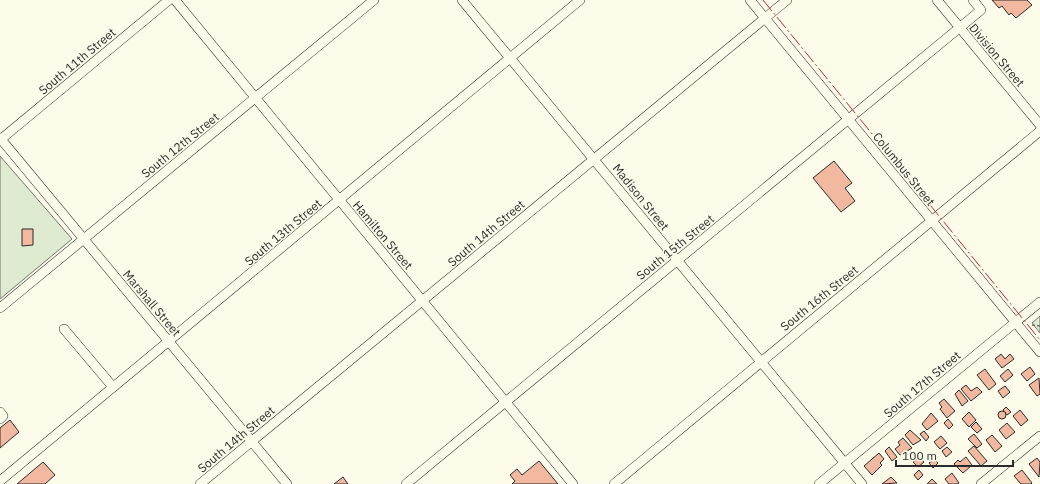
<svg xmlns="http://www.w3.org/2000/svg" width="1040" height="484" font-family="'IBM Plex Sans',sans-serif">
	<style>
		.green { fill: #deebd1; stroke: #74746e }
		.building { fill: #f2b8a0; stroke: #2b2b2b }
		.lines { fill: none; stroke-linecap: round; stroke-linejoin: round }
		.minor-casing { stroke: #2b2b2b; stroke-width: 10 }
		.path { stroke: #6a6964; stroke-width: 1.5; stroke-dasharray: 3 2; stroke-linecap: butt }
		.minor { stroke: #fdfbea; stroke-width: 9 }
		.power { stroke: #c62828; stroke-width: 1; stroke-dasharray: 14 3 2 3; stroke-linecap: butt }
		.labels { text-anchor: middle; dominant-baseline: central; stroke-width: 3; stroke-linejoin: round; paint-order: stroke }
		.street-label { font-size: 12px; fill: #2b2b2b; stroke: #fdfbea }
	</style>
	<rect width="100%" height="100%" fill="#fdfbea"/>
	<g class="green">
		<polygon points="0,156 72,239 0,299"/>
		<polygon points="1040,316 1040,333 1032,323"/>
	</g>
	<g class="building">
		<polygon points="992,0 1027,0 1032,5 1016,18 1011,13 1009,15 1002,6 999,8"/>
		<polygon points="834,161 852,183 845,188 855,201 841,212 813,178"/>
		<polygon points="22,229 33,229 33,245 22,246"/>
		<polygon points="1001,354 1005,359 1010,354 1014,359 1002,368 995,359"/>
		<polygon points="1030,367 1035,374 1027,381 1021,374"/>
		<polygon points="985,369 996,384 989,390 977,375"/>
		<polygon points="1008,369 1013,375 1005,382 1000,376"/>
		<polygon points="1039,378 1040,394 1037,396 1029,385"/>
		<polygon points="966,385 971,391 977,387 982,392 971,401 961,389"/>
		<polygon points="1005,386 1010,392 1003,398 998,391"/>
		<polygon points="959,390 968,401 962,406 955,394"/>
		<polygon points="944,399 955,411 947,418 940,409 942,407 939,403"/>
		<polygon points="1006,407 1011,412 1007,415 1003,410"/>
		<polygon points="1020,410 1028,420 1021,426 1013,416"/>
		<circle cx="1002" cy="415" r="4"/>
		<polygon points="969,412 976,420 969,427 962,419"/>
		<polygon points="931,413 938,421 927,430 922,424"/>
		<polygon points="948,419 953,425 949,429 944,423"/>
		<polygon points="10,420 19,432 0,448 0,428"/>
		<polygon points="976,422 982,429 977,433 971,427"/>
		<polygon points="1007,423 1015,432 1006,439 999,430"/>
		<polygon points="910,430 921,440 913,445 905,435"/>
		<polygon points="924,431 929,437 926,441 920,434"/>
		<polygon points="974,434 982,444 977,448 968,439"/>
		<polygon points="992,435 1002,446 995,452 986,440"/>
		<polygon points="941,436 947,443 940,449 934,442"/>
		<polygon points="903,438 912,448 900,455 895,449 900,445 898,442"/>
		<polygon points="974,446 987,461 981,466 968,451"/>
		<polygon points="889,447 897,457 892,461 885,451"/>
		<polygon points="947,447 952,452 946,457 942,451"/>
		<polygon points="879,453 884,459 880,463 882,465 872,475 864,466"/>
		<polygon points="919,457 924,462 918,467 913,462"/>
		<polygon points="966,457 972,465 963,473 954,464 958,460 960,462"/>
		<polygon points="1037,458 1040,462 1039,477 1029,464"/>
		<polygon points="934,459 938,463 933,468 929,463"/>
		<polygon points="539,461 558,484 512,484 515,481 510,475 517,469 522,475"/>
		<polygon points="43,462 55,475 45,484 17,484"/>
		<polygon points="919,470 923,475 918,480 914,475"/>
		<polygon points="1022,470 1032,483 1031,484 1021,484 1014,476"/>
		<polygon points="952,473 959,483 957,484 949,484 945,479"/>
		<polygon points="343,477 348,484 334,484"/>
		<polygon points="891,477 897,483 882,484"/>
		<polygon points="932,479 937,484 927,484"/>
	</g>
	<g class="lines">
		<g class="minor-casing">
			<g id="minor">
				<polyline points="175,0 573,484"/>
				<polyline points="462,0 862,484"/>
				<polyline points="750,0 1040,352"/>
				<polyline points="937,0 1040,125"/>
				<polyline points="0,138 287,484"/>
				<polyline points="0,140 169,0"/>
				<polyline points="0,308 374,0"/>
				<polyline points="64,329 113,387"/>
				<polyline points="0,412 3,416 0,419"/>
				<polyline points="0,481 580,0"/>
				<polyline points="200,484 787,0"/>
				<polyline points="406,484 981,10 973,0"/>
				<polyline points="614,484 1040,131"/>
				<polyline points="819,484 1040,302"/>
				<polyline points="981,484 1040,436"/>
			</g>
		</g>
		<polyline class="path" points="1032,325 1040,326"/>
		<use href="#minor" class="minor"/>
		<polyline class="power" points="763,0 1040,340"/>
	</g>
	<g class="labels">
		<g class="street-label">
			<text transform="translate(997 55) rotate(50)">Division Street</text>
			<text transform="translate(77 61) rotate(-40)">South 11th Street</text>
			<text transform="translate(180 145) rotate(-39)">South 12th Street</text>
			<text transform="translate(904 169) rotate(51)">Columbus Street</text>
			<text transform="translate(641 197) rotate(51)">Madison Street</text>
			<text transform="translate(283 232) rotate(-40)">South 13th Street</text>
			<text transform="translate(486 233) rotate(-40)">South 14th Street</text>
			<text transform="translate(383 235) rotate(50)">Hamilton Street</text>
			<text transform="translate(675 247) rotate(-39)">South 15th Street</text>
			<text transform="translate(819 298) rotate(-39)">South 16th Street</text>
			<text transform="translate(152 303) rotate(50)">Marshall Street</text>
			<text transform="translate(922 384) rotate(-40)">South 17th Street</text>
			<text transform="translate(236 439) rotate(-40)">South 14th Street</text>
		</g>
	</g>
	<path d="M896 460v6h117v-6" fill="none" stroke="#2b2b2b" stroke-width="2"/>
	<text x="902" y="460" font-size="12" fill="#2b2b2b" stroke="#fdfbea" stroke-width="3" paint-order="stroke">100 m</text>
</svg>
